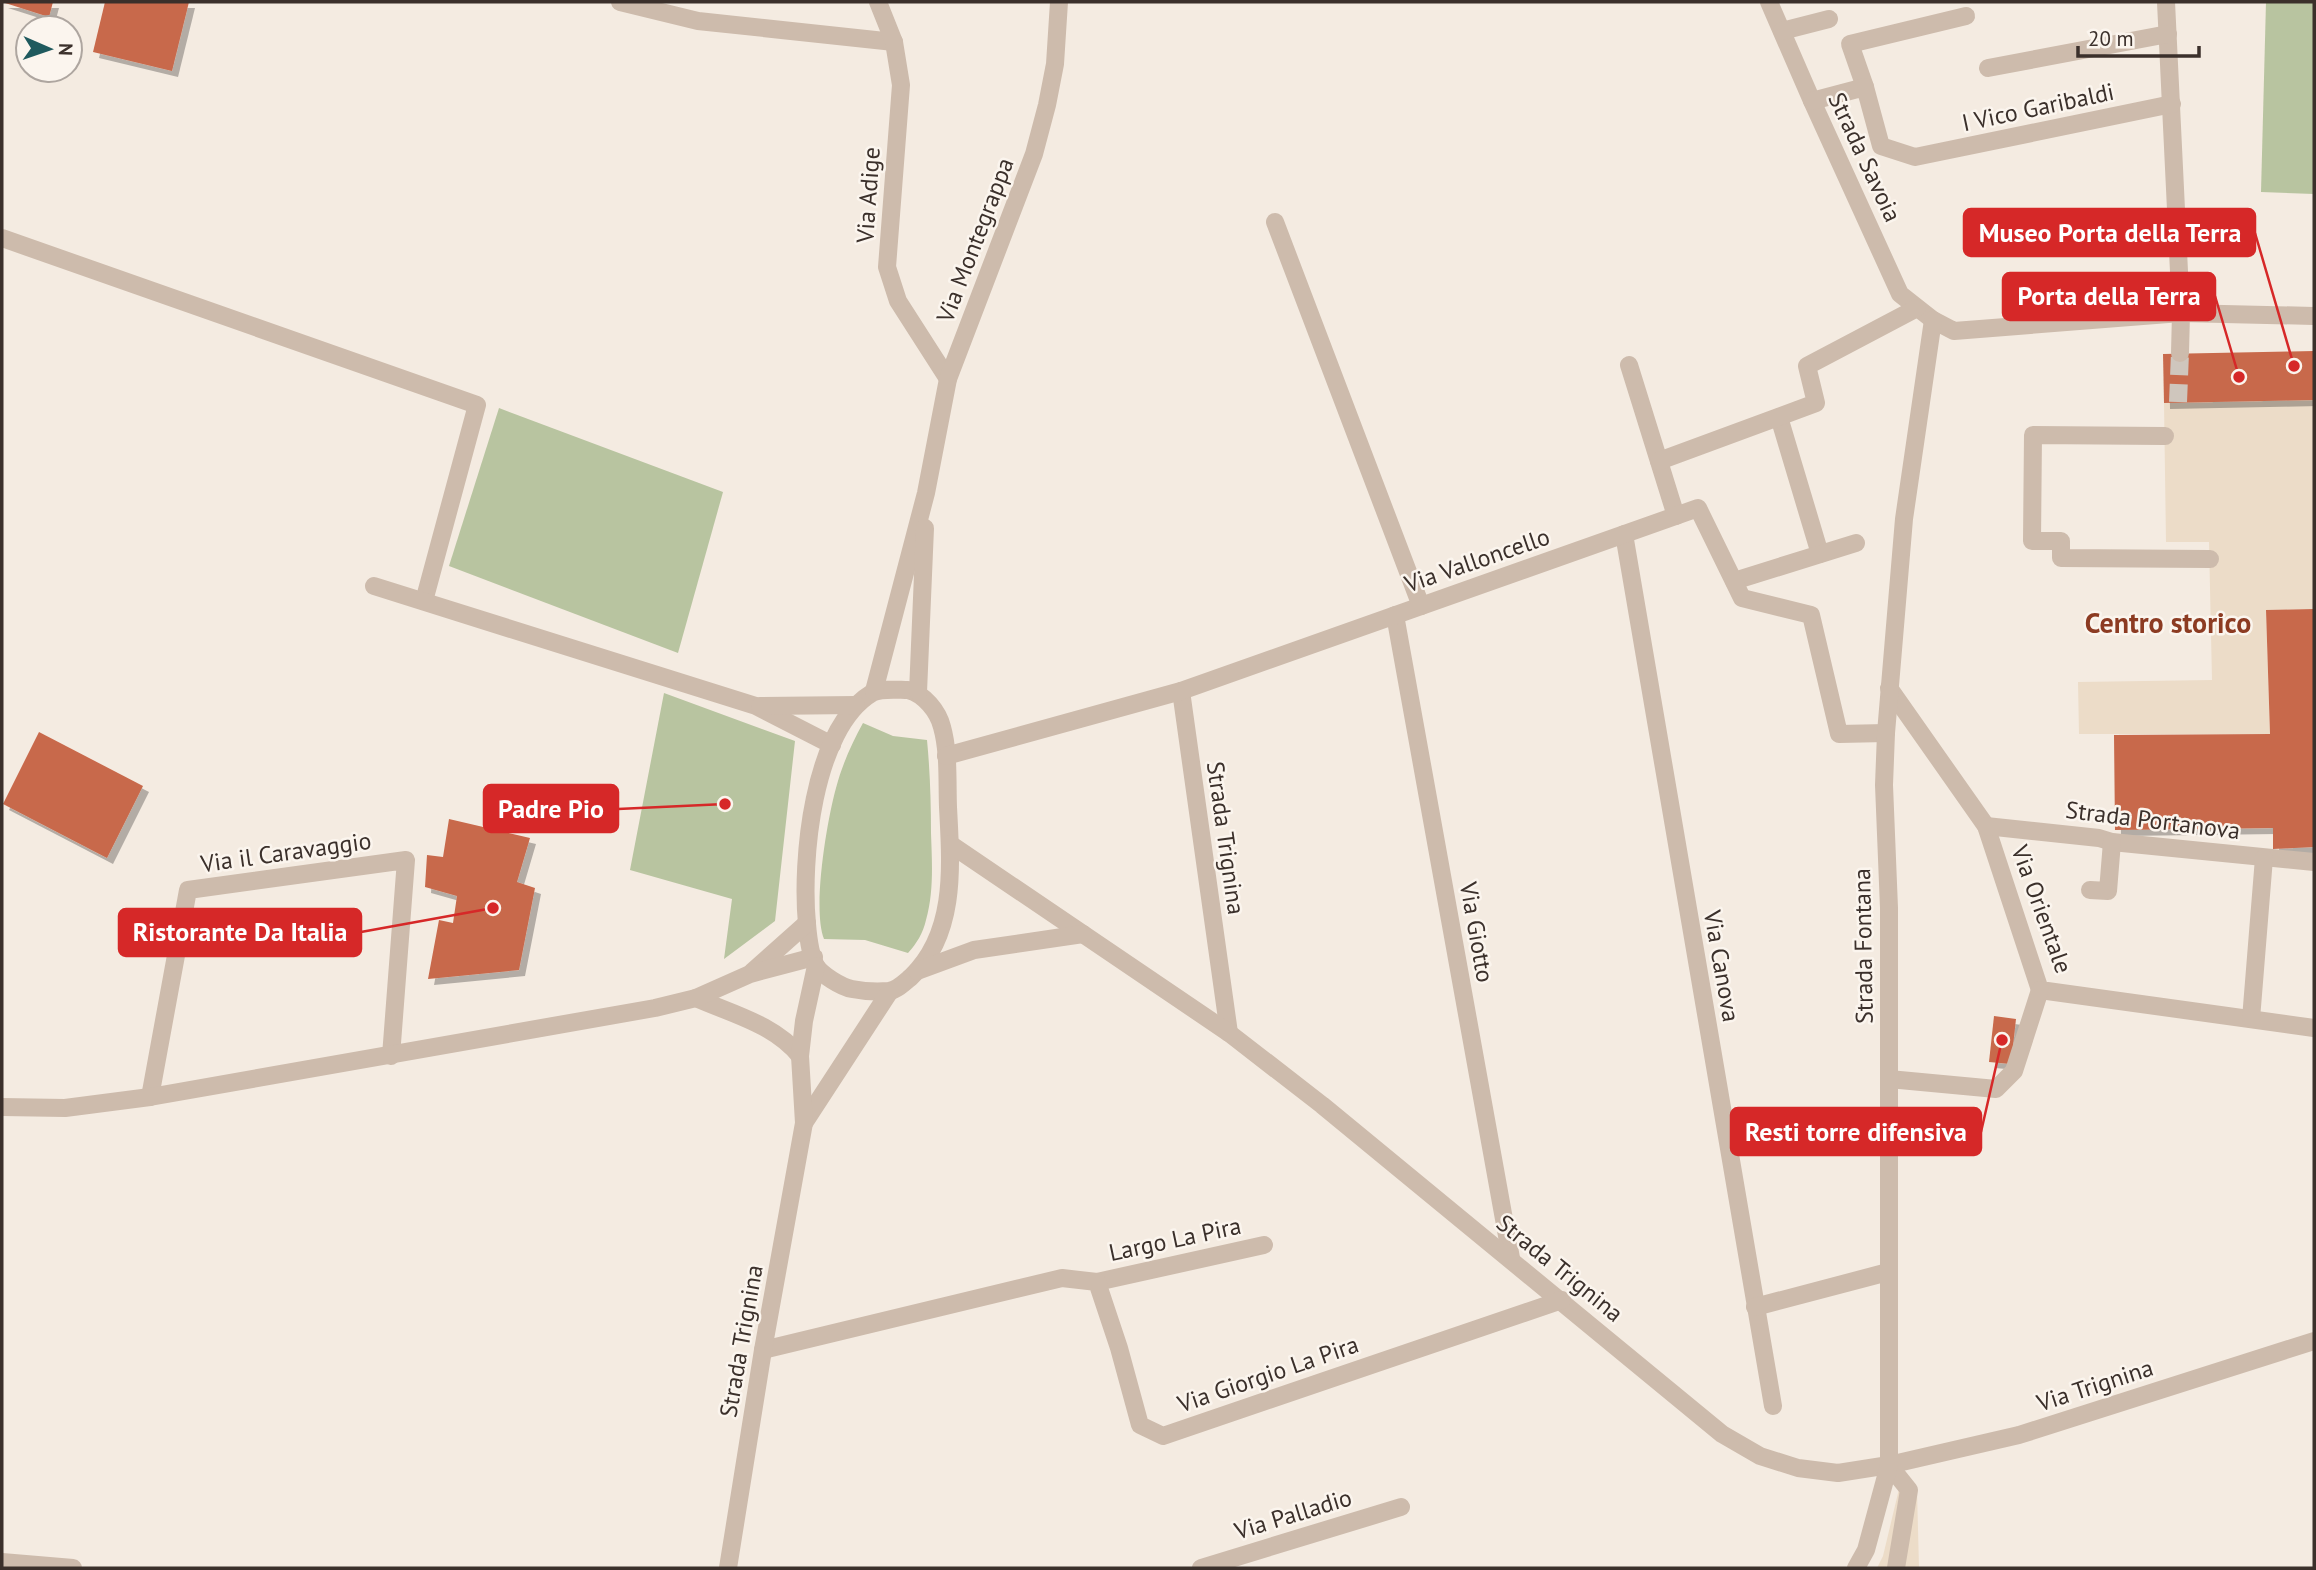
<svg xmlns="http://www.w3.org/2000/svg" width="2316" height="1570" font-family="'PT Sans',sans-serif">
	<style>
		.green { fill: #b8c4a0 }
		.plaza { fill: #ecdcc8 }
		.building { fill: #c8694b; filter: url(#shadow) }
		.lines { fill: none; stroke-linecap: round; stroke-linejoin: round }
		.minor-tunnel { stroke: #cfc6bd; stroke-width: 18; stroke-dasharray: 18 9; stroke-linecap: butt }
		.minor { stroke: #cdbbac; stroke-width: 18 }
		.labels { text-anchor: middle; dominant-baseline: central; stroke-width: 5; stroke-linejoin: round; paint-order: stroke }
		.street-label { font-size: 24px; fill: #3b302b; stroke: #fbf5ee }
		.quarter-label { font-size: 28px; font-weight: bold; fill: #8c3b22; stroke: #fbf5ee }
		.leader { fill: none; stroke: #d62828; stroke-width: 2.5 }
		.callout-dot { fill: #d62828; stroke: #fbf5ee; stroke-width: 2.5 }
		.callout { fill: #d62828; stroke: #d62828; stroke-width: 2.5 }
		.callout-label { font-size: 26px; text-anchor: middle; font-weight: bold; fill: #fff }
	</style>
	<defs>
		<filter id="shadow"><feDropShadow dx="6" dy="6" stdDeviation="0" flood-color="#0004"/></filter>
	</defs>
	<rect width="100%" height="100%" fill="#f4ebe1"/>
	<g class="green">
		<polygon points="2266,2 2314,2 2314,194 2261,192"/>
		<polygon points="499,408 723,492 678,653 449,566"/>
		<polygon points="664,693 795,741 775,921 724,959 732,899 630,870"/>
		<path d="M 863,723 L 893,736 L 927,740 C 930,771 931,802 931,833 C 932,862 934,892 926,920 C 923,933 917,943 908,953 L 865,940 L 824,939 C 812,909 827,820 836,788 C 842,765 852,743 863,723 Z"/>
	</g>
	<g class="plaza">
		<polygon points="2314,400 2314,609 2266,610 2270,734 2079,734 2078,682 2212,680 2209,542 2166,542 2164,403"/>
		<polygon points="1899,1489 1917,1490 1919,1568 1877,1568 1883,1556"/>
	</g>
	<g class="building">
		<polygon points="2,2 53,2 49,17"/>
		<polygon points="105,2 189,2 172,71 93,52"/>
		<polygon points="2314,351 2314,400 2164,403 2163,354"/>
		<polygon points="2314,609 2314,847 2273,849 2273,828 2115,830 2114,735 2270,734 2266,610"/>
		<polygon points="39,732 143,786 107,858 3,804"/>
		<polygon points="449,819 530,838 517,882 535,888 519,970 428,979 439,920 453,923 457,896 425,887 427,855 443,857"/>
		<polygon points="1994,1016 2016,1019 2011,1064 1989,1062"/>
	</g>
	<g class="lines">
		<polyline class="minor-tunnel" points="2178,402 2180,353"/>
		<g class="minor">
			<polyline points="620,2 698,21 894,42"/>
			<polyline points="878,2 894,42 901,85 887,267 898,301 948,379"/>
			<polyline points="1769,2 1812,101 1900,294 1933,320 1954,331 2181,313 2314,316"/>
			<polyline points="2166,2 2181,313 2180,353"/>
			<polyline points="1782,31 1829,19"/>
			<polyline points="1988,68 2168,34"/>
			<polyline points="1865,87 1850,44 1966,16"/>
			<polyline points="1812,101 1865,87 1881,146 1915,157 2172,104"/>
			<polyline points="1275,222 1421,606"/>
			<polyline points="2,238 477,405 424,601"/>
			<polyline points="1629,365 1676,516"/>
			<polyline points="1779,417 1820,554"/>
			<polyline points="2165,436 2033,435 2032,541 2061,541 2061,558 2210,559"/>
			<polyline points="1659,461 1816,403 1807,366 1917,308"/>
			<polyline points="1624,534 1773,1406"/>
			<polyline points="1734,581 1856,543"/>
			<polyline points="374,586 756,706 832,745"/>
			<polyline points="1395,615 1511,1258"/>
			<polyline points="1889,688 1986,826 2040,990 2314,1028"/>
			<path d="M 908,690 C 924,694 938,711 942,727 C 949,752 947,781 948,807 C 951,865 957,933 911,977 C 905,982 897,990 889,991 C 878,992 862,991 852,989 C 841,987 822,975 816,966 C 810,955 808,936 807,924 C 801,862 812,729 872,693 C 881,688 898,690 908,690 Z"/>
			<polyline points="874,691 926,493 948,379 1034,154 1047,105 1055,64 1059,2"/>
			<polyline points="1181,691 1229,1033"/>
			<polyline points="918,692 925,528"/>
			<polyline points="760,706 856,705"/>
			<polyline points="946,756 1181,691 1698,508 1742,598 1811,615 1839,734 1886,733"/>
			<polyline points="1986,826 2099,838 2112,842 2314,862"/>
			<polyline points="950,844 1229,1033 1322,1105 1722,1434 1760,1456 1798,1468 1838,1473 1889,1465 2019,1435 2314,1341"/>
			<polyline points="2090,890 2108,891 2112,842"/>
			<polyline points="917,971 974,950 1083,934"/>
			<polyline points="752,972 807,923"/>
			<path d="M 696,998 C 732,1014 774,1024 800,1056"/>
			<polyline points="2251,1019 2264,858"/>
			<polyline points="1889,1079 1996,1089 2014,1071 2040,990"/>
			<polyline points="150,1097 188,890 406,860 391,1056"/>
			<polyline points="2,1107 65,1108 150,1097 655,1008 696,998 750,974 814,957"/>
			<polyline points="804,1123 890,991"/>
			<polyline points="1097,1282 1264,1245"/>
			<polyline points="1755,1307 1888,1272"/>
			<polyline points="763,1350 1062,1278 1097,1282 1119,1348 1140,1425 1163,1436 1562,1300"/>
			<polyline points="1889,1465 1909,1490 1896,1568"/>
			<polyline points="2,1562 73,1568"/>
			<polyline points="728,1568 763,1350 804,1123 800,1056 804,1021 816,966"/>
			<polyline points="1201,1568 1401,1507"/>
			<polyline points="1856,1568 1866,1550 1889,1465 1889,908 1884,785 1886,733 1904,519 1933,320"/>
		</g>
	</g>
	<g class="labels">
		<g class="street-label">
			<text transform="translate(2038 107) rotate(-12)">I Vico Garibaldi</text>
			<text transform="translate(1865 157) rotate(65)">Strada Savoia</text>
			<text transform="translate(868 195) rotate(-86)">Via Adige</text>
			<text transform="translate(975 240) rotate(-69)">Via Montegrappa</text>
			<text transform="translate(1477 560) rotate(-19)">Via Valloncello</text>
			<text transform="translate(2153 820) rotate(7)">Strada Portanova</text>
			<text transform="translate(1226 838) rotate(82)">Strada Trignina</text>
			<text transform="translate(286 852) rotate(-8)">Via il Caravaggio</text>
			<text transform="translate(2042 909) rotate(70)">Via Orientale</text>
			<text transform="translate(1477 932) rotate(80)">Via Giotto</text>
			<text transform="translate(1863 946) rotate(-91)">Strada Fontana</text>
			<text transform="translate(1722 966) rotate(80)">Via Canova</text>
			<text transform="translate(1175 1239) rotate(-12)">Largo La Pira</text>
			<text transform="translate(1560 1268) rotate(39)">Strada Trignina</text>
			<text transform="translate(741 1341) rotate(-80)">Strada Trignina</text>
			<text transform="translate(1268 1374) rotate(-19)">Via Giorgio La Pira</text>
			<text transform="translate(2095 1385) rotate(-18)">Via Trignina</text>
			<text transform="translate(1293 1514) rotate(-17)">Via Palladio</text>
		</g>
		<g class="quarter-label">
			<text x="2168" y="622">Centro storico</text>
		</g>
	</g>
	<path class="leader" d="M2294 366L2255 233M2239 377L2215 296M725 804L618 809M493 908L361 932M2002 1040L1981 1132"/>
	<g class="callout-dot">
		<circle cx="2294" cy="366" r="7"/>
		<circle cx="2239" cy="377" r="7"/>
		<circle cx="725" cy="804" r="7"/>
		<circle cx="493" cy="908" r="7"/>
		<circle cx="2002" cy="1040" r="7"/>
	</g>
	<g class="callout">
		<rect x="1964" y="209" width="291" height="47" rx="7"/>
		<rect x="2003" y="273" width="212" height="47" rx="7"/>
		<rect x="484" y="785" width="134" height="47" rx="7"/>
		<rect x="119" y="909" width="242" height="47" rx="7"/>
		<rect x="1731" y="1108" width="250" height="47" rx="7"/>
	</g>
	<g class="callout-label">
		<text x="2110" y="242">Museo Porta della Terra</text>
		<text x="2109" y="305">Porta della Terra</text>
		<text x="551" y="818">Padre Pio</text>
		<text x="240" y="941">Ristorante Da Italia</text>
		<text x="1856" y="1141">Resti torre difensiva</text>
	</g>
	<rect width="2316" height="1570" fill="none" stroke="#3b302b" stroke-width="7"/>
	<g transform="translate(49 49) rotate(92)"><circle r="33" fill="#fbf5ee" stroke="#aea6a0" stroke-width="2"/>
	<path d="M0-5L12 26L0 18L-12 26Z" fill="#1f5a5e"/>
	<text y="-10" font-size="19" font-weight="bold" text-anchor="middle" fill="#3b302b">N</text>
	</g>
	<path d="M2078 46v10h121v-10" fill="none" stroke="#3b302b" stroke-width="3.5"/>
	<text x="2088" y="46" font-size="21" fill="#3b302b" stroke="#fbf5ee" stroke-width="5" paint-order="stroke">20 m</text>
</svg>
